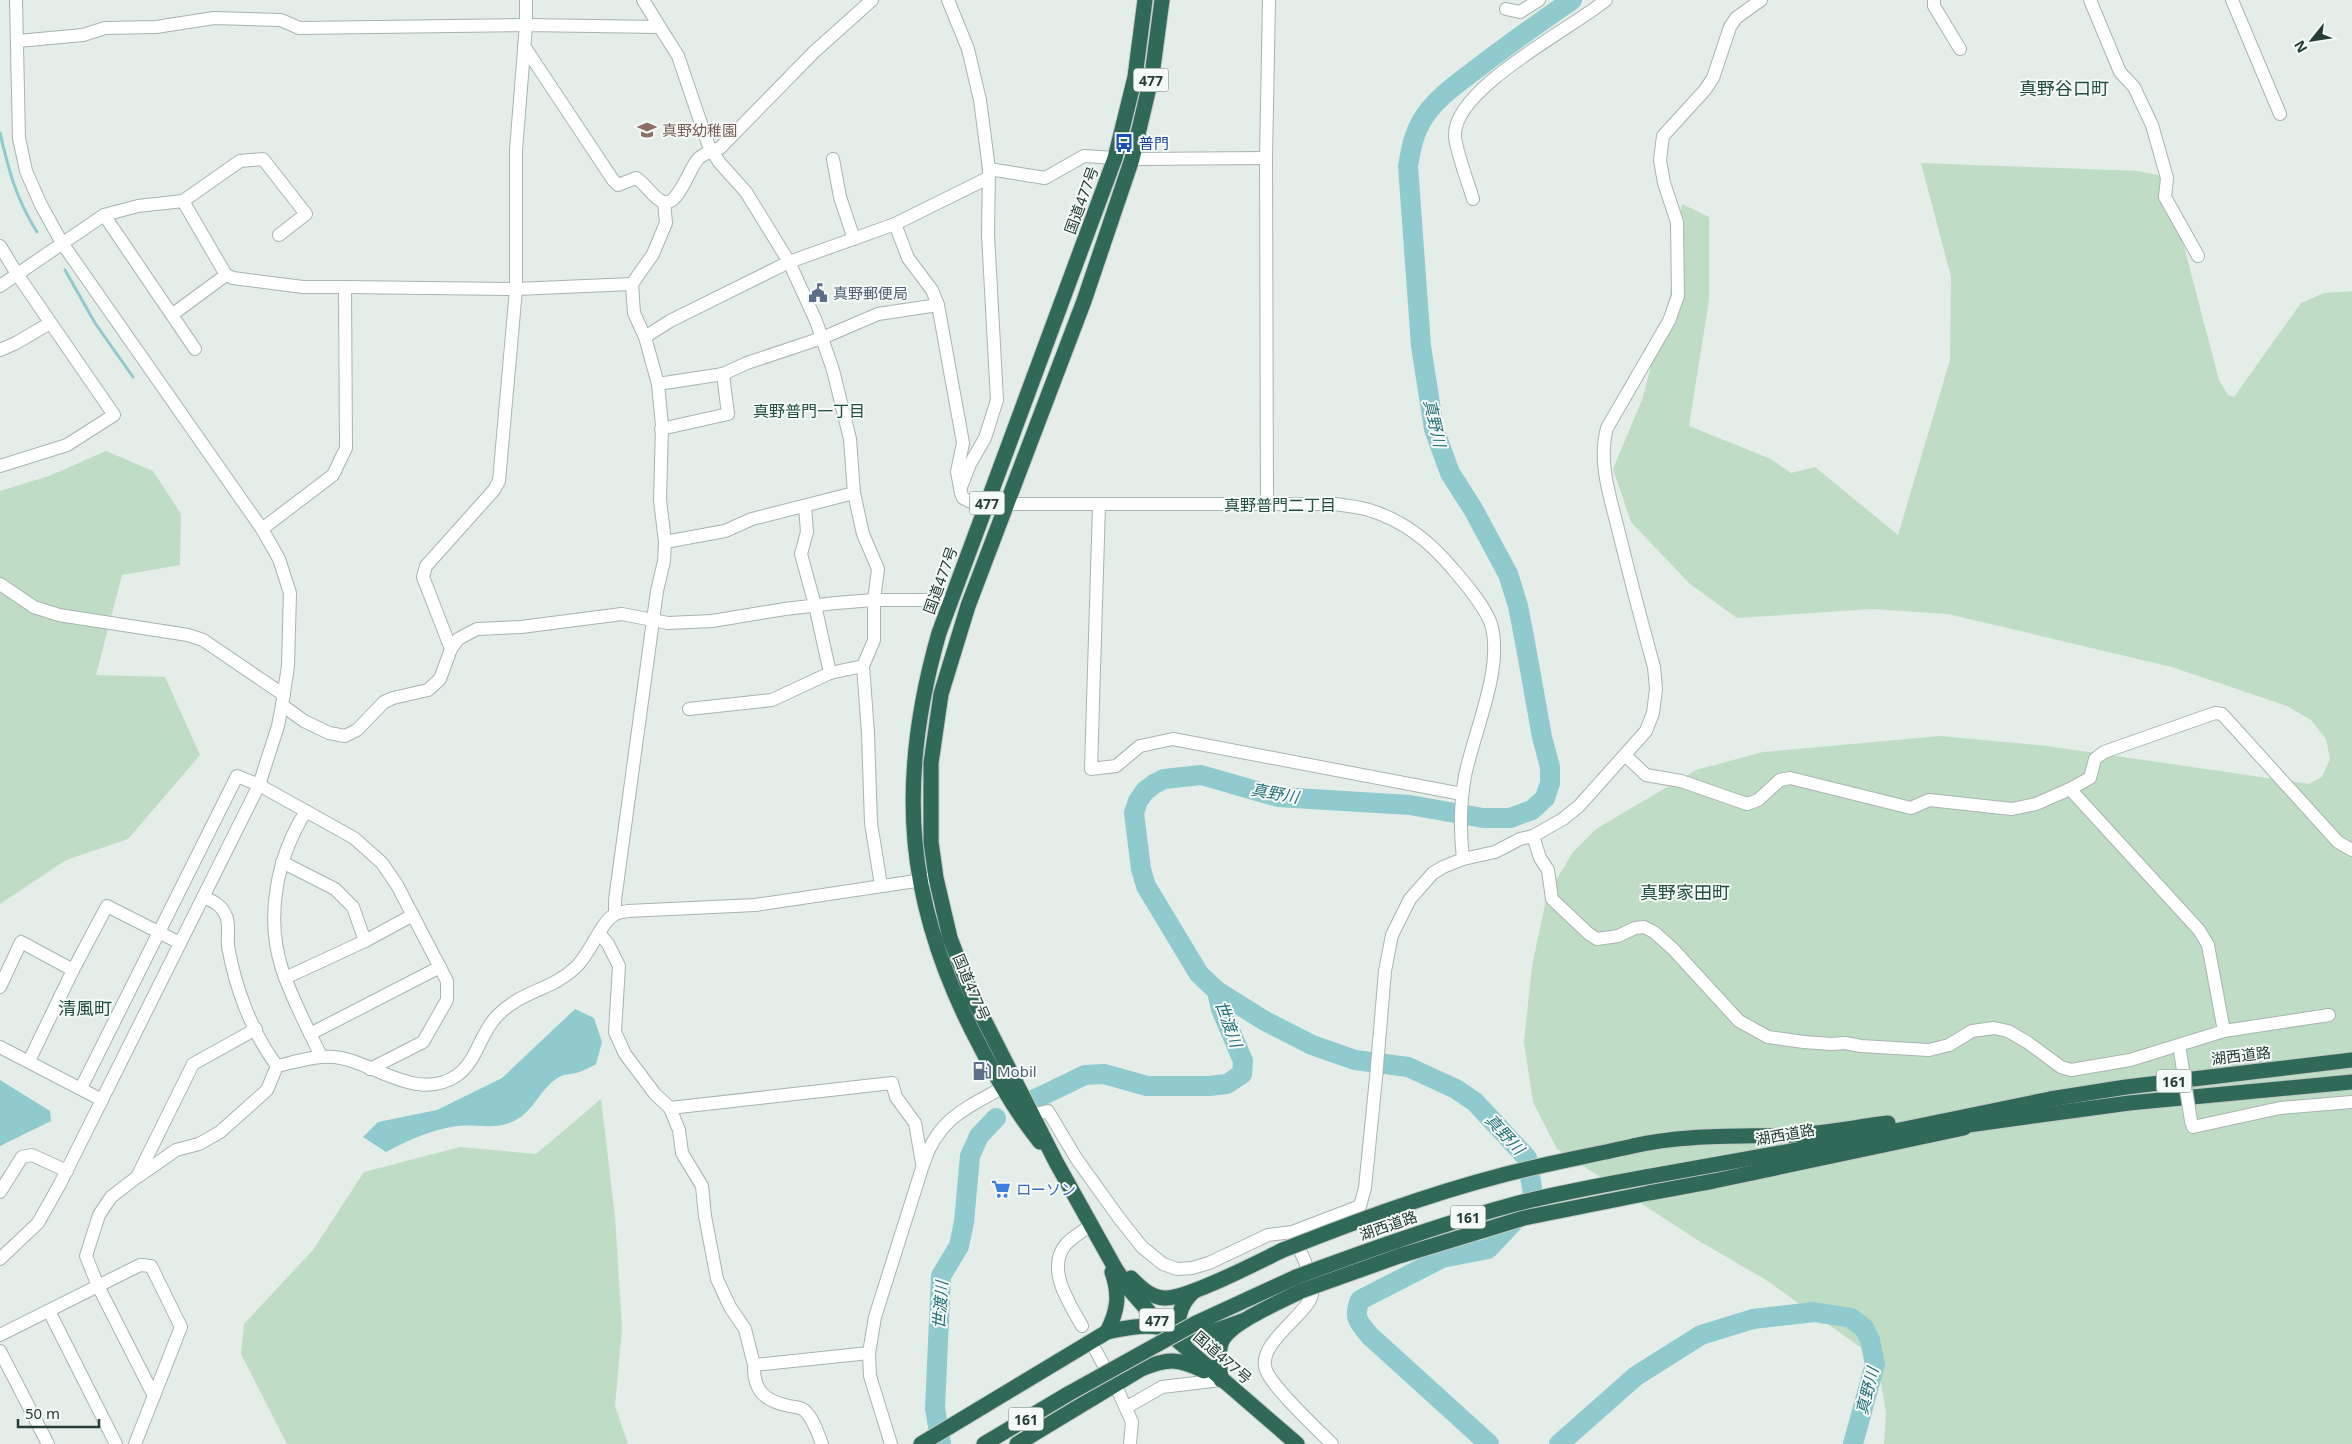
<svg xmlns="http://www.w3.org/2000/svg" width="2352" height="1444" font-family="'Noto Sans','Noto Sans JP',sans-serif">
	<style>
		.green { fill: #beddc4 }
		.water { fill: #8fcacf }
		.lines { fill: none; stroke-linecap: round; stroke-linejoin: round }
		.stream { stroke: #8fcacf; stroke-width: 3 }
		.river { stroke: #8fcacf; stroke-width: 20 }
		.minor-casing { stroke: #a7b5af; stroke-width: 14 }
		.highway-casing { stroke: #c2c9c6; stroke-width: 17 }
		.minor { stroke: #fff; stroke-width: 12 }
		.highway { stroke: #316959; stroke-width: 15 }
		.minor-bridge-casing { stroke: #a7b5af; stroke-width: 14; stroke-linecap: butt }
		.highway-bridge-casing { stroke: #c2c9c6; stroke-width: 17; stroke-linecap: butt }
		.minor-bridge { stroke: #fff; stroke-width: 12 }
		.highway-bridge { stroke: #316959; stroke-width: 15 }
		.labels { text-anchor: middle; dominant-baseline: central; stroke-width: 4; stroke-linejoin: round; paint-order: stroke }
		.shield { fill: #f5f9f7; stroke: #63766f; stroke-width: 1 }
		.shield-label { font-size: 14px; font-weight: bold; fill: #243e35 }
		.education-label { font-size: 15px; fill: #785e54; stroke: #f5f9f7; text-anchor: start }
		.transit-label { font-size: 15px; fill: #164399; stroke: #f5f9f7; text-anchor: start }
		.street-label { font-size: 15px; fill: #243e35; stroke: #f5f9f7 }
		.service-label { font-size: 15px; fill: #4e5e75; stroke: #f5f9f7; text-anchor: start }
		.shop-label { font-size: 15px; fill: #366cbe; stroke: #f5f9f7; text-anchor: start }
		.neighbourhood-label { font-size: 16px; fill: #214f40; stroke: #f5f9f7 }
		.water-label { font-size: 16px; font-style: italic; fill: #216f77; stroke: #f5f9f7 }
		.quarter-label { font-size: 18px; fill: #214f40; stroke: #f5f9f7 }
	</style>
	<rect width="100%" height="100%" fill="#e4ede8"/>
	<g class="green">
		<polygon points="1921,163 2138,171 2158,175 2170,193 2219,380 2228,395 2234,397 2301,303 2324,293 2352,291 2352,1444 1884,1444 1886,1413 1877,1359 1766,1280 1699,1241 1557,1149 1533,1102 1524,1042 1532,966 1547,895 1573,852 1596,829 1696,770 1763,752 1940,736 2047,746 2309,784 2322,777 2330,759 2326,739 2311,720 2287,706 2172,667 1948,614 1872,609 1737,618 1690,584 1631,522 1613,469 1642,400 1670,295 1682,204 1709,217 1709,300 1689,426 1771,459 1791,473 1815,467 1898,535 1950,360 1951,277"/>
		<polygon points="106,451 153,471 181,514 180,565 122,575 96,675 165,677 200,755 128,839 66,860 0,904 0,491 49,476"/>
		<polygon points="601,1099 615,1217 622,1328 615,1406 628,1444 287,1444 241,1354 244,1324 313,1250 364,1172 460,1147 536,1154"/>
	</g>
	<g class="water">
		<path d="M 575,1009 L 594,1018 L 602,1042 L 596,1064 C 591,1067 585,1070 579,1072 C 574,1074 566,1074 561,1076 C 541,1086 534,1112 514,1121 C 495,1130 478,1124 458,1126 C 432,1129 409,1140 386,1152 L 363,1137 L 378,1122 L 437,1110 L 502,1078 Z"/>
		<polygon points="0,1080 50,1111 51,1121 0,1146"/>
	</g>
	<g class="lines">
		<g class="stream">
			<path d="M 0,133 C 9,171 16,199 37,232"/>
			<polyline points="65,270 95,323 133,377"/>
		</g>
		<g class="river">
			<polyline points="1031,1101 1085,1075 1104,1074 1147,1086 1209,1086 1227,1084 1242,1074 1243,1061 1221,1009 1217,991"/>
			<polyline points="941,1444 935,1408 941,1276 959,1246 964,1222 970,1156 979,1136 996,1118"/>
			<path d="M 1489,1444 L 1370,1336 C 1358,1322 1353,1317 1360,1300 L 1442,1258 L 1488,1249 L 1534,1200 L 1527,1158 L 1475,1102 L 1456,1089 L 1408,1067 L 1355,1060 L 1312,1045 L 1265,1021 L 1217,991 L 1199,974 L 1146,886 L 1141,869 L 1134,813 L 1138,801 L 1145,791 L 1154,784 L 1164,779 L 1201,775 L 1278,797 L 1410,805 L 1483,818 L 1510,818 L 1532,810 L 1545,798 L 1550,783 L 1550,767 L 1542,737 L 1525,642 L 1518,606 L 1508,574 L 1473,509 L 1450,473 L 1434,429 L 1421,346 L 1408,166 C 1411,150 1413,136 1421,122 C 1434,99 1458,83 1479,67 C 1509,44 1540,22 1572,0"/>
			<polyline points="1559,1444 1636,1376 1701,1335 1753,1319 1814,1312 1851,1318 1864,1328 1870,1340 1875,1364 1853,1444"/>
		</g>
		<g class="minor-casing">
			<g id="minor">
				<polyline points="643,0 678,56 708,144 719,162 746,192 789,262 816,321 833,370 850,439 854,493 863,534 878,569 874,600 874,640 863,666 868,733 871,823 881,885"/>
				<polyline points="948,0 968,49 980,100 989,169 988,235 997,400 985,438 970,464 961,487"/>
				<polyline points="1934,0 1934,6 1960,49"/>
				<polyline points="2090,0 2120,72 2134,87 2152,125 2167,178 2165,197 2198,256"/>
				<polyline points="2232,0 2280,114"/>
				<polyline points="1506,9 1520,12 1539,0"/>
				<polyline points="18,41 83,35 105,28 156,27 214,18 281,20 299,28 526,25 659,27"/>
				<path d="M 524,46 L 613,180 L 618,185 L 636,178 C 646,184 653,198 663,202 C 679,207 689,167 699,158 C 705,153 712,151 720,148 L 814,52 L 872,0"/>
				<polyline points="833,159 840,197 854,239"/>
				<polyline points="1132,159 1266,158"/>
				<polyline points="989,169 1045,178 1084,156 1115,158"/>
				<path d="M 1473,199 C 1468,182 1457,154 1455,137 C 1451,89 1573,28 1606,0"/>
				<polyline points="183,201 240,161 263,159 306,214 279,235"/>
				<polyline points="104,215 195,349"/>
				<polyline points="895,224 908,258 932,290 938,305"/>
				<polyline points="0,246 17,274 114,415 67,445 0,466"/>
				<polyline points="226,275 233,278 303,287 345,287 516,289 632,284"/>
				<polyline points="0,286 104,215 138,206 183,201 226,275 173,314"/>
				<polyline points="645,337 670,321 789,262 895,224 988,178"/>
				<polyline points="0,350 16,343 50,323"/>
				<path d="M 658,384 L 723,374 L 747,363 L 822,338 L 878,314 L 938,305 L 963,443 L 957,472 L 961,493 L 963,498 L 985,509 L 1007,504 L 1335,504 C 1347,506 1361,507 1372,511 C 1404,521 1431,543 1452,568 C 1464,582 1485,606 1491,624 C 1504,668 1474,731 1465,776 C 1460,803 1460,832 1463,859"/>
				<polyline points="661,429 728,414 723,374"/>
				<polyline points="1267,504 1266,158 1269,0"/>
				<polyline points="1099,505 1091,769 1116,766 1140,746 1173,739 1462,794"/>
				<polyline points="805,506 807,532 801,554 815,605 830,673"/>
				<polyline points="262,529 333,475 346,448 345,287"/>
				<polyline points="665,542 725,531 752,519 854,493"/>
				<polyline points="0,584 34,607 59,615 188,635 203,640 284,695"/>
				<polyline points="451,649 423,577 426,566 494,490 499,481 516,289 516,150 526,25 526,0"/>
				<polyline points="282,705 304,721 329,733 345,736 357,730 384,702 393,698 428,690 440,679 451,649 458,639 477,629 521,627 622,614 668,623 712,621 785,609 836,603 874,600 950,600"/>
				<polyline points="689,709 772,700 830,673 863,666"/>
				<polyline points="2070,789 2090,778 2095,759 2104,752 2215,713 2222,714 2338,842 2352,850"/>
				<path d="M 306,811 C 277,857 265,916 282,969 C 292,999 307,1027 321,1056"/>
				<polyline points="1533,836 1540,858 1548,870 1552,899 1589,934 1597,939 1618,936 1635,928 1644,927 1654,932 1673,949 1739,1021 1768,1037 1804,1042 1831,1044 1845,1043 1861,1046 1929,1050 1949,1045 1972,1031 1994,1028 2008,1031 2027,1042 2061,1067 2071,1070 2130,1060 2224,1031 2208,945 2199,930 2070,789 2036,804 2012,809 1929,800 1911,808 1790,778 1780,780 1758,800 1747,804 1681,781 1646,775 1625,755"/>
				<polyline points="282,862 335,889 353,907 365,941"/>
				<path d="M 203,897 C 213,901 222,905 226,916 C 230,924 227,937 228,946 C 235,987 252,1033 277,1066 C 299,1061 319,1054 341,1058 C 377,1065 418,1101 456,1076 C 477,1062 480,1033 497,1016 C 522,990 551,991 576,967 C 591,953 600,923 614,915 C 618,912 623,912 628,911 L 755,905 L 936,878"/>
				<polyline points="615,914 615,900 657,591 664,561 665,542 660,500 662,426 658,384 645,337 634,313 632,284 653,254 666,223 664,202"/>
				<polyline points="600,934 608,944 619,966 615,1032 625,1054 655,1094 670,1108 679,1130 682,1153 702,1186 705,1216 717,1279 730,1307 745,1329 754,1365 869,1353"/>
				<polyline points="285,978 365,941 413,915"/>
				<polyline points="0,987 21,942 73,970 107,906 180,943"/>
				<polyline points="2224,1031 2329,1015"/>
				<polyline points="310,1034 440,967"/>
				<polyline points="0,1047 102,1100"/>
				<polyline points="29,1061 73,970"/>
				<polyline points="81,1088 237,776 259,785 354,838 382,863 397,885 447,981 447,1000 423,1042 370,1069"/>
				<polyline points="670,1108 892,1083 896,1097 915,1123 922,1163"/>
				<path d="M 1023,1117 L 1048,1111 L 1076,1158 L 1119,1218 L 1142,1247 L 1163,1264 L 1177,1269 L 1192,1268 L 1209,1263 L 1268,1235 L 1292,1232 L 1360,1206 L 1365,1188 L 1376,1078 L 1385,971 L 1392,935 L 1410,899 L 1433,873 L 1443,867 L 1463,859 L 1495,852 L 1520,839 L 1533,836 L 1563,819 L 1579,806 L 1646,731 L 1653,713 L 1656,689 L 1654,667 C 1642,624 1631,581 1620,537 C 1612,502 1597,464 1607,428 L 1669,321 L 1678,296 L 1677,222 L 1664,183 L 1660,160 L 1663,136 L 1705,90 L 1713,78 L 1730,27 L 1736,18 L 1761,0"/>
				<polyline points="2191,1121 2193,1127 2280,1108 2352,1102"/>
				<polyline points="139,1176 176,1150 199,1144 220,1132 267,1090 277,1066"/>
				<polyline points="0,1192 22,1157 32,1155 67,1171"/>
				<path d="M 1294,1237 C 1301,1254 1314,1276 1312,1294 C 1309,1314 1256,1343 1266,1370 C 1272,1387 1317,1429 1332,1444"/>
				<polyline points="0,1259 38,1223 60,1184 259,785 278,726 282,705 288,666 290,593 279,559 262,529 62,243 41,205 26,171 19,138 16,0"/>
				<polyline points="49,1311 116,1444"/>
				<path d="M 1082,1326 C 1070,1304 1045,1269 1066,1244 C 1073,1237 1083,1231 1091,1225"/>
				<polyline points="0,1335 140,1265 151,1266 181,1327 135,1444"/>
				<polyline points="0,1351 48,1444"/>
				<polyline points="1096,1351 1111,1379"/>
				<path d="M 754,1365 C 753,1391 765,1401 789,1406 C 794,1407 800,1407 804,1410 C 813,1418 818,1433 822,1444"/>
				<polyline points="1119,1393 1132,1422 1130,1444"/>
				<polyline points="154,1396 98,1286 86,1256 99,1215 111,1197 137,1177 193,1064 256,1029"/>
				<polyline points="1127,1407 1162,1387 1221,1380"/>
				<path d="M 891,1444 L 870,1376 L 869,1353 L 875,1317 L 923,1165 C 937,1120 964,1109 1002,1088"/>
			</g>
		</g>
		<g class="highway-casing">
			<g id="highway">
				<polyline points="1162,0 1152,75 1132,159 1084,301 968,606 941,694 931,763 931,842 936,878 950,938 973,998 1056,1162 1115,1268 1129,1289 1163,1328 1297,1444"/>
				<polyline points="1954,1127 2129,1103 2352,1082"/>
				<path d="M 1040,1142 C 1015,1111 996,1078 978,1042 C 905,903 896,783 939,633 L 1115,158 L 1135,77 L 1145,0"/>
				<path d="M 1633,1146 C 1686,1134 1739,1137 1793,1135 C 1825,1133 1856,1127 1888,1123"/>
				<polyline points="1646,1177 1841,1142 2050,1099 2126,1087 2352,1060"/>
				<polyline points="1649,1193 1714,1181 1964,1128"/>
				<path d="M 1131,1278 C 1141,1288 1150,1297 1164,1298 C 1186,1300 1260,1261 1283,1250"/>
				<polyline points="1196,1323 1296,1277"/>
				<path d="M 1107,1332 C 1118,1310 1120,1295 1112,1272"/>
				<path d="M 1183,1342 C 1175,1322 1178,1306 1194,1291"/>
				<path d="M 1221,1380 C 1220,1368 1217,1351 1222,1341 C 1231,1322 1282,1301 1301,1291"/>
				<path d="M 921,1444 L 1107,1332 C 1125,1328 1144,1324 1162,1328 C 1170,1329 1176,1335 1184,1336 C 1205,1336 1225,1327 1245,1320"/>
				<polyline points="984,1444 1068,1394"/>
				<path d="M 1017,1444 L 1141,1369 C 1168,1358 1178,1358 1204,1371"/>
			</g>
		</g>
		<use href="#minor" class="minor"/>
		<use href="#highway" class="highway"/>
		<g class="minor-bridge-casing">
			<polyline id="minor-bridge" points="2180,1051 2191,1121"/>
		</g>
		<g class="highway-bridge-casing">
			<g id="highway-bridge">
				<path d="M 1283,1250 C 1354,1222 1426,1195 1499,1176 C 1544,1164 1589,1156 1633,1146"/>
				<path d="M 1296,1277 C 1368,1250 1441,1224 1515,1204 C 1558,1193 1602,1185 1646,1177"/>
				<polyline points="1301,1291 1399,1256 1524,1218 1649,1193"/>
				<polyline points="1068,1394 1196,1323"/>
			</g>
		</g>
		<use href="#minor-bridge" class="minor-bridge"/>
		<use href="#highway-bridge" class="highway-bridge"/>
	</g>
	<defs>
		<g id="school-bare" transform="scale(1.5)"><path d="M0-5L7-2L0 1L-7-2ZM-4 1L0 2.5L4 1V4Q0 6-4 4Z" fill="#8d6e63" stroke="#f5f9f7" stroke-width="2.5" paint-order="stroke"/></g>
		<g id="bus-bare" transform="scale(1.5)"><path d="M-5-6H5V4H4V6H2V4H-2V6H-4V4H-5ZM-3.5-4V0h7V-4ZM-3.5 1.2v1.5H-2V1.2ZM2 1.2v1.5H3.5V1.2Z" fill="#1a4fb4" stroke="#f5f9f7" stroke-width="2.5" paint-order="stroke"/></g>
		<g id="civic-bare" transform="scale(1.5)"><path d="M-.6-6.5H3V-4.5H.6V-3L4-1V1h2V6H-6V1h2V-1L-.6-3ZM-1.2 2.5V6h2.4V2.5Z" fill="#5c6f8a" stroke="#f5f9f7" stroke-width="2.5" paint-order="stroke"/></g>
		<g id="fuel-bare" transform="scale(1.5)"><path d="M-5.5-6h7V0h2V4h1.3V-2.5L3-4.5l.8-.8L6-3V5H2.5V1h-1V6h-7ZM-4.2-4.7v3.2H.2V-4.7Z" fill="#5c6f8a" stroke="#f5f9f7" stroke-width="2.5" paint-order="stroke"/></g>
		<g id="supermarket-bare" transform="scale(1.5)"><path d="M-6-5.5h2.5l.6 2H6L4.5 2H-2.5L-4.4-4H-6ZM-1.5 3.2a1.3 1.3 0 1 0 .1 0ZM3 3.2a1.3 1.3 0 1 0 .1 0Z" fill="#3f7fe0" stroke="#f5f9f7" stroke-width="2.5" paint-order="stroke"/></g>
	</defs>
	<g fill-rule="evenodd">
		<use href="#school-bare" x="647" y="130"/>
		<use href="#bus-bare" x="1124" y="143"/>
		<use href="#civic-bare" x="818" y="293"/>
		<use href="#fuel-bare" x="982" y="1071"/>
		<use href="#supermarket-bare" x="1001" y="1189"/>
	</g>
	<g class="labels">
		<g class="shield">
			<rect x="1133.5" y="68.5" width="35" height="23" rx="4"/>
			<rect x="969.5" y="491.5" width="35" height="23" rx="4"/>
			<rect x="2156.5" y="1069.5" width="35" height="23" rx="4"/>
			<rect x="1450.5" y="1205.5" width="35" height="23" rx="4"/>
			<rect x="1139.5" y="1308.5" width="35" height="23" rx="4"/>
			<rect x="1008.5" y="1407.5" width="35" height="23" rx="4"/>
		</g>
		<g class="shield-label">
			<text x="1151" y="80">477</text>
			<text x="987" y="503">477</text>
			<text x="2174" y="1081">161</text>
			<text x="1468" y="1217">161</text>
			<text x="1157" y="1320">477</text>
			<text x="1026" y="1419">161</text>
		</g>
		<g class="education-label">
			<text x="662" y="130">真野幼稚園</text>
		</g>
		<g class="transit-label">
			<text x="1139" y="143">普門</text>
		</g>
		<g class="street-label">
			<text transform="translate(1081 200) rotate(-70)">国道477号</text>
			<text transform="translate(940 580) rotate(-70)">国道477号</text>
			<text transform="translate(972 987) rotate(67)">国道477号</text>
			<text transform="translate(2241 1055) rotate(-7)">湖西道路</text>
			<text transform="translate(1785 1134) rotate(-10)">湖西道路</text>
			<text transform="translate(1388 1225) rotate(-19)">湖西道路</text>
			<text transform="translate(1223 1357) rotate(41)">国道477号</text>
		</g>
		<g class="service-label">
			<text x="833" y="293">真野郵便局</text>
			<text x="997" y="1071">Mobil</text>
		</g>
		<g class="shop-label">
			<text x="1016" y="1189">ローソン</text>
		</g>
		<g class="neighbourhood-label">
			<text x="809" y="411">真野普門一丁目</text>
			<text x="1280" y="505">真野普門二丁目</text>
		</g>
		<g class="water-label">
			<text transform="translate(1435 423) rotate(77)">真野川</text>
			<text transform="translate(1275 793) rotate(10)">真野川</text>
			<text transform="translate(1229 1024) rotate(70)">世渡川</text>
			<text transform="translate(1505 1134) rotate(47)">真野川</text>
			<text transform="translate(940 1305) rotate(-86)">世渡川</text>
			<text transform="translate(1867 1391) rotate(-76)">真野川</text>
		</g>
		<g class="quarter-label">
			<text x="2064" y="88">真野谷口町</text>
			<text x="1685" y="892">真野家田町</text>
			<text x="85" y="1008">清風町</text>
		</g>
	</g>
	<g transform="translate(2312 40) rotate(240)" stroke="#f5f9f7" stroke-width="4" paint-order="stroke">
	<path d="M0-4L9 19L0 12L-9 19Z" fill="#243e35"/>
	<text y="-8" font-size="14" font-weight="bold" text-anchor="middle" fill="#243e35">N</text>
	</g>
	<path d="M18 1419v8h81v-8" fill="none" stroke="#243e35" stroke-width="2.5"/>
	<text x="25" y="1419" font-size="15" fill="#243e35" stroke="#f5f9f7" stroke-width="4" paint-order="stroke">50 m</text>
</svg>
